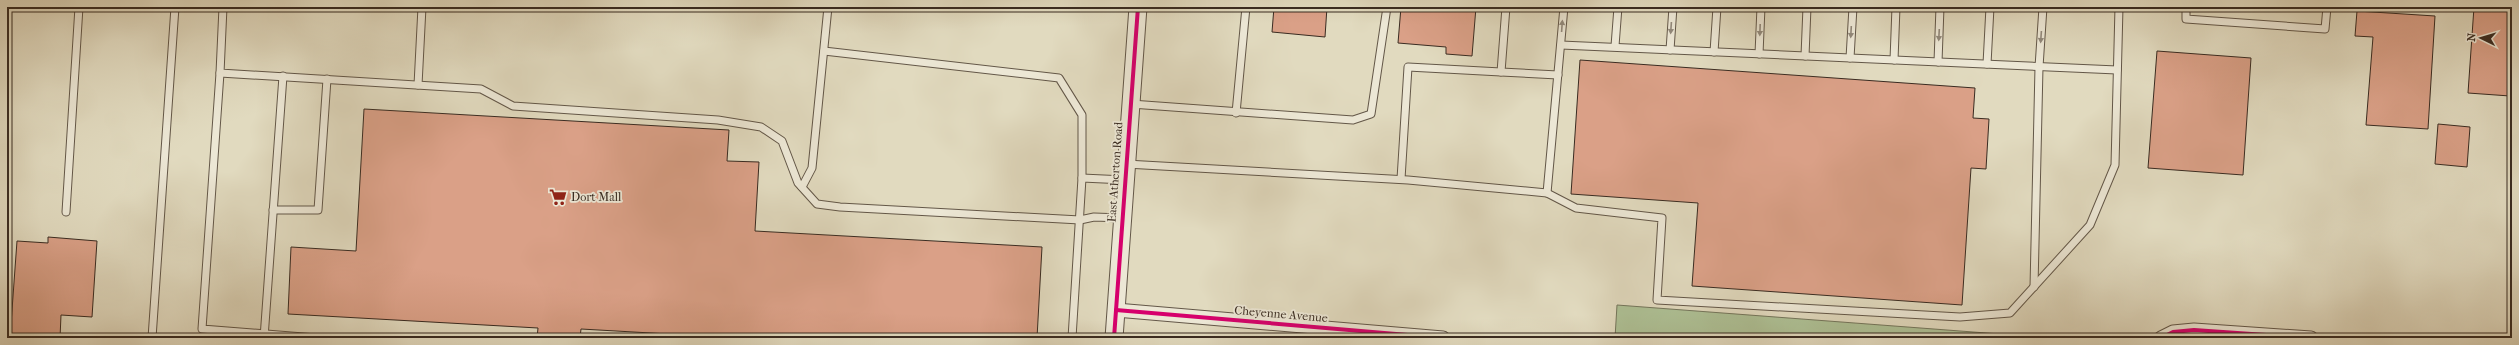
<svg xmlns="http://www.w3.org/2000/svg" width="2519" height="345" font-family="'IM FELL French Canon',serif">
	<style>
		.green { fill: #aec196; stroke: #74765c }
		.building { fill: #daa087; stroke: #392b21 }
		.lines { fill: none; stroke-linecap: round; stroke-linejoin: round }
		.service-casing { stroke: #635748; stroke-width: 9 }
		.minor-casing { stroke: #635748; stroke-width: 15 }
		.tertiary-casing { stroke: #635748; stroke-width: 19 }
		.service { stroke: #ece7d5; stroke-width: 7 }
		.minor { stroke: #ece7d5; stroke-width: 13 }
		.tertiary { stroke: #ece7d5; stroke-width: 17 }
		.cycleway-casing { stroke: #ece7d5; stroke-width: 6 }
		.cycleway { stroke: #d6006c; stroke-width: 4 }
		.oneway { fill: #92897b }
		.labels { text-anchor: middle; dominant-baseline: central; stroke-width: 3.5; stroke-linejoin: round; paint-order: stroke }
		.street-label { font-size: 12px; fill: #392b21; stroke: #ece7d5 }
		.poi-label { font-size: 12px; fill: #392b21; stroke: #ece7d5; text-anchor: start }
	</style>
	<rect width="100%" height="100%" fill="#e1dabf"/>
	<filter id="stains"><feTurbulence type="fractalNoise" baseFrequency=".005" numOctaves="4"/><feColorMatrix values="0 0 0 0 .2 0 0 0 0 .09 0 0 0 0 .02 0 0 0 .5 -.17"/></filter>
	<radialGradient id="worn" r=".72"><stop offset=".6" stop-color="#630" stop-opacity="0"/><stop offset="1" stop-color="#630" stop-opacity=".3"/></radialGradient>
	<polygon class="green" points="1617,305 2026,336 2025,338 1615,338"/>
	<g class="building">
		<polygon points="1274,7 1327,7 1325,37 1272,32"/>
		<polygon points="1401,7 1476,7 1472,56 1446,54 1446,47 1398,43"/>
		<polygon points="2474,7 2512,7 2510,96 2468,93"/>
		<polygon points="2357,11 2435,16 2428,129 2366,125 2373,37 2355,36"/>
		<polygon points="2157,51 2251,58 2243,175 2148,168"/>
		<polygon points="1580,60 1975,88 1973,118 1989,119 1986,169 1971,168 1962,305 1692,286 1698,203 1571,194"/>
		<polygon points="364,109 729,130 727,161 759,162 755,231 1042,247 1037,338 739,338 581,329 580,338 537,338 538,328 288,314 291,247 356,251"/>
		<polygon points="2438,124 2470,127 2467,167 2435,164"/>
		<polygon points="48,237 97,241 92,317 61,315 60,338 10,338 17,241 48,243"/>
	</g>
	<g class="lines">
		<g class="service-casing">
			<g id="service">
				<polyline points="223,7 220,73 481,89 513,106 718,120 761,127 782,141 798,183 817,204 840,207 1080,220 1094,217 1122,218"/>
				<polyline points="1506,7 1501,72 1558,75"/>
				<polyline points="2186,7 2186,19 2325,29 2327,7"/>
				<polyline points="1561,45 2117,70"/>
				<polyline points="1615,46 1618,7"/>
				<polyline points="1670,50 1673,7"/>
				<polyline points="824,51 1059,78 1082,115 1082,178"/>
				<polyline points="1714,52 1717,7"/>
				<polyline points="1759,54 1761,7"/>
				<polyline points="1805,56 1807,7"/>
				<polyline points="1850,58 1853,7"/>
				<polyline points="1894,60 1896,7"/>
				<polyline points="1938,62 1940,7"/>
				<polyline points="1987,64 1990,7"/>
				<polyline points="220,73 202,329 316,338"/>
				<polyline points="418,85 422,7"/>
				<polyline points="1131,104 1353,120 1371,114 1387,7"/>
				<polyline points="1236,113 1246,7"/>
				<polyline points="1126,164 1408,180 1547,193 1564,7"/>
				<polyline points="1401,179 1408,67 1501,72"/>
				<polyline points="802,187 812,168 828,7"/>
				<polyline points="1547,193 1576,208 1662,218 1657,300 1960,317 2010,313 2090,225 2115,165 2119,7"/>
				<polyline points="273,210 318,210 327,79"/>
				<polyline points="66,212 79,7"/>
				<polyline points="2034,287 2039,67 2043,7"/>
				<polyline points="152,338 175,7"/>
				<polyline points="264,338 283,76"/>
				<polyline points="1072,338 1082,178 1125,180"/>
			</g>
		</g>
		<g class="minor-casing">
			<g id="minor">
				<polyline points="1116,310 1443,338"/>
				<polyline points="2161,338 2173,332 2194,330 2311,338"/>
			</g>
		</g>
		<g class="tertiary-casing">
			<polyline id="tertiary" points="1114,338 1138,7"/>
		</g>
		<use href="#service" class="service"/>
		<use href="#minor" class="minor"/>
		<use href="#tertiary" class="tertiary"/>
		<g class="cycleway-casing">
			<g id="cycleway">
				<polyline points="1116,310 1443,338"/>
				<polyline points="1114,338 1138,7"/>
				<polyline points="2161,338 2173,332 2194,330 2311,338"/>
			</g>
		</g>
		<use href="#cycleway" class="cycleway"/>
	</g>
	<defs><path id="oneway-solid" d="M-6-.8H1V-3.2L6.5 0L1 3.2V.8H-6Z"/></defs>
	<g class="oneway">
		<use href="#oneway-solid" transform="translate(1562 26) rotate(-86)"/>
		<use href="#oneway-solid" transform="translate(1671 28) rotate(94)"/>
		<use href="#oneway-solid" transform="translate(1760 30) rotate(92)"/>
		<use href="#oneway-solid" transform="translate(1851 32) rotate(93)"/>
		<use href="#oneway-solid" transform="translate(1939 35) rotate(93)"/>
		<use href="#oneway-solid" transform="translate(2041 37) rotate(94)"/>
	</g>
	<defs>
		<g id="supermarket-bare" transform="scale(1.38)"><path d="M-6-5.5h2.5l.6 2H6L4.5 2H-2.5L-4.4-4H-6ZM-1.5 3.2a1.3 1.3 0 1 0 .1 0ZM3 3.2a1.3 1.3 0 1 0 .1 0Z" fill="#8f2418" stroke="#ece7d5" stroke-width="2.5" paint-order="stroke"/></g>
	</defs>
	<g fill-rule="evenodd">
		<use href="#supermarket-bare" x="558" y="197"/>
	</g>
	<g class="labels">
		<g class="street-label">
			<text transform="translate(1115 172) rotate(-86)">East Atherton Road</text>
			<text transform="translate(1281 314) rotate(5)">Cheyenne Avenue</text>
		</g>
		<g class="poi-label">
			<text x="571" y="197">Dort Mall</text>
		</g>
	</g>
	<rect width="2519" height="345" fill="none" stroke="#e1dabf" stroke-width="24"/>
	<rect x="8" y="8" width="2503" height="329" fill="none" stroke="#392b21" stroke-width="2"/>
	<rect x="12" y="12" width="2495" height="321" fill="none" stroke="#392b21"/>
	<g transform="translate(2481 38) rotate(275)" stroke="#ece7d5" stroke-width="3" paint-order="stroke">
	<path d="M0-3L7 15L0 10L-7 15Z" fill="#392b21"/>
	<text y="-6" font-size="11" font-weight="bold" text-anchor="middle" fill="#392b21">N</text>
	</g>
	<rect width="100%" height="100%" filter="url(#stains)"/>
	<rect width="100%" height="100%" fill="url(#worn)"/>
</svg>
